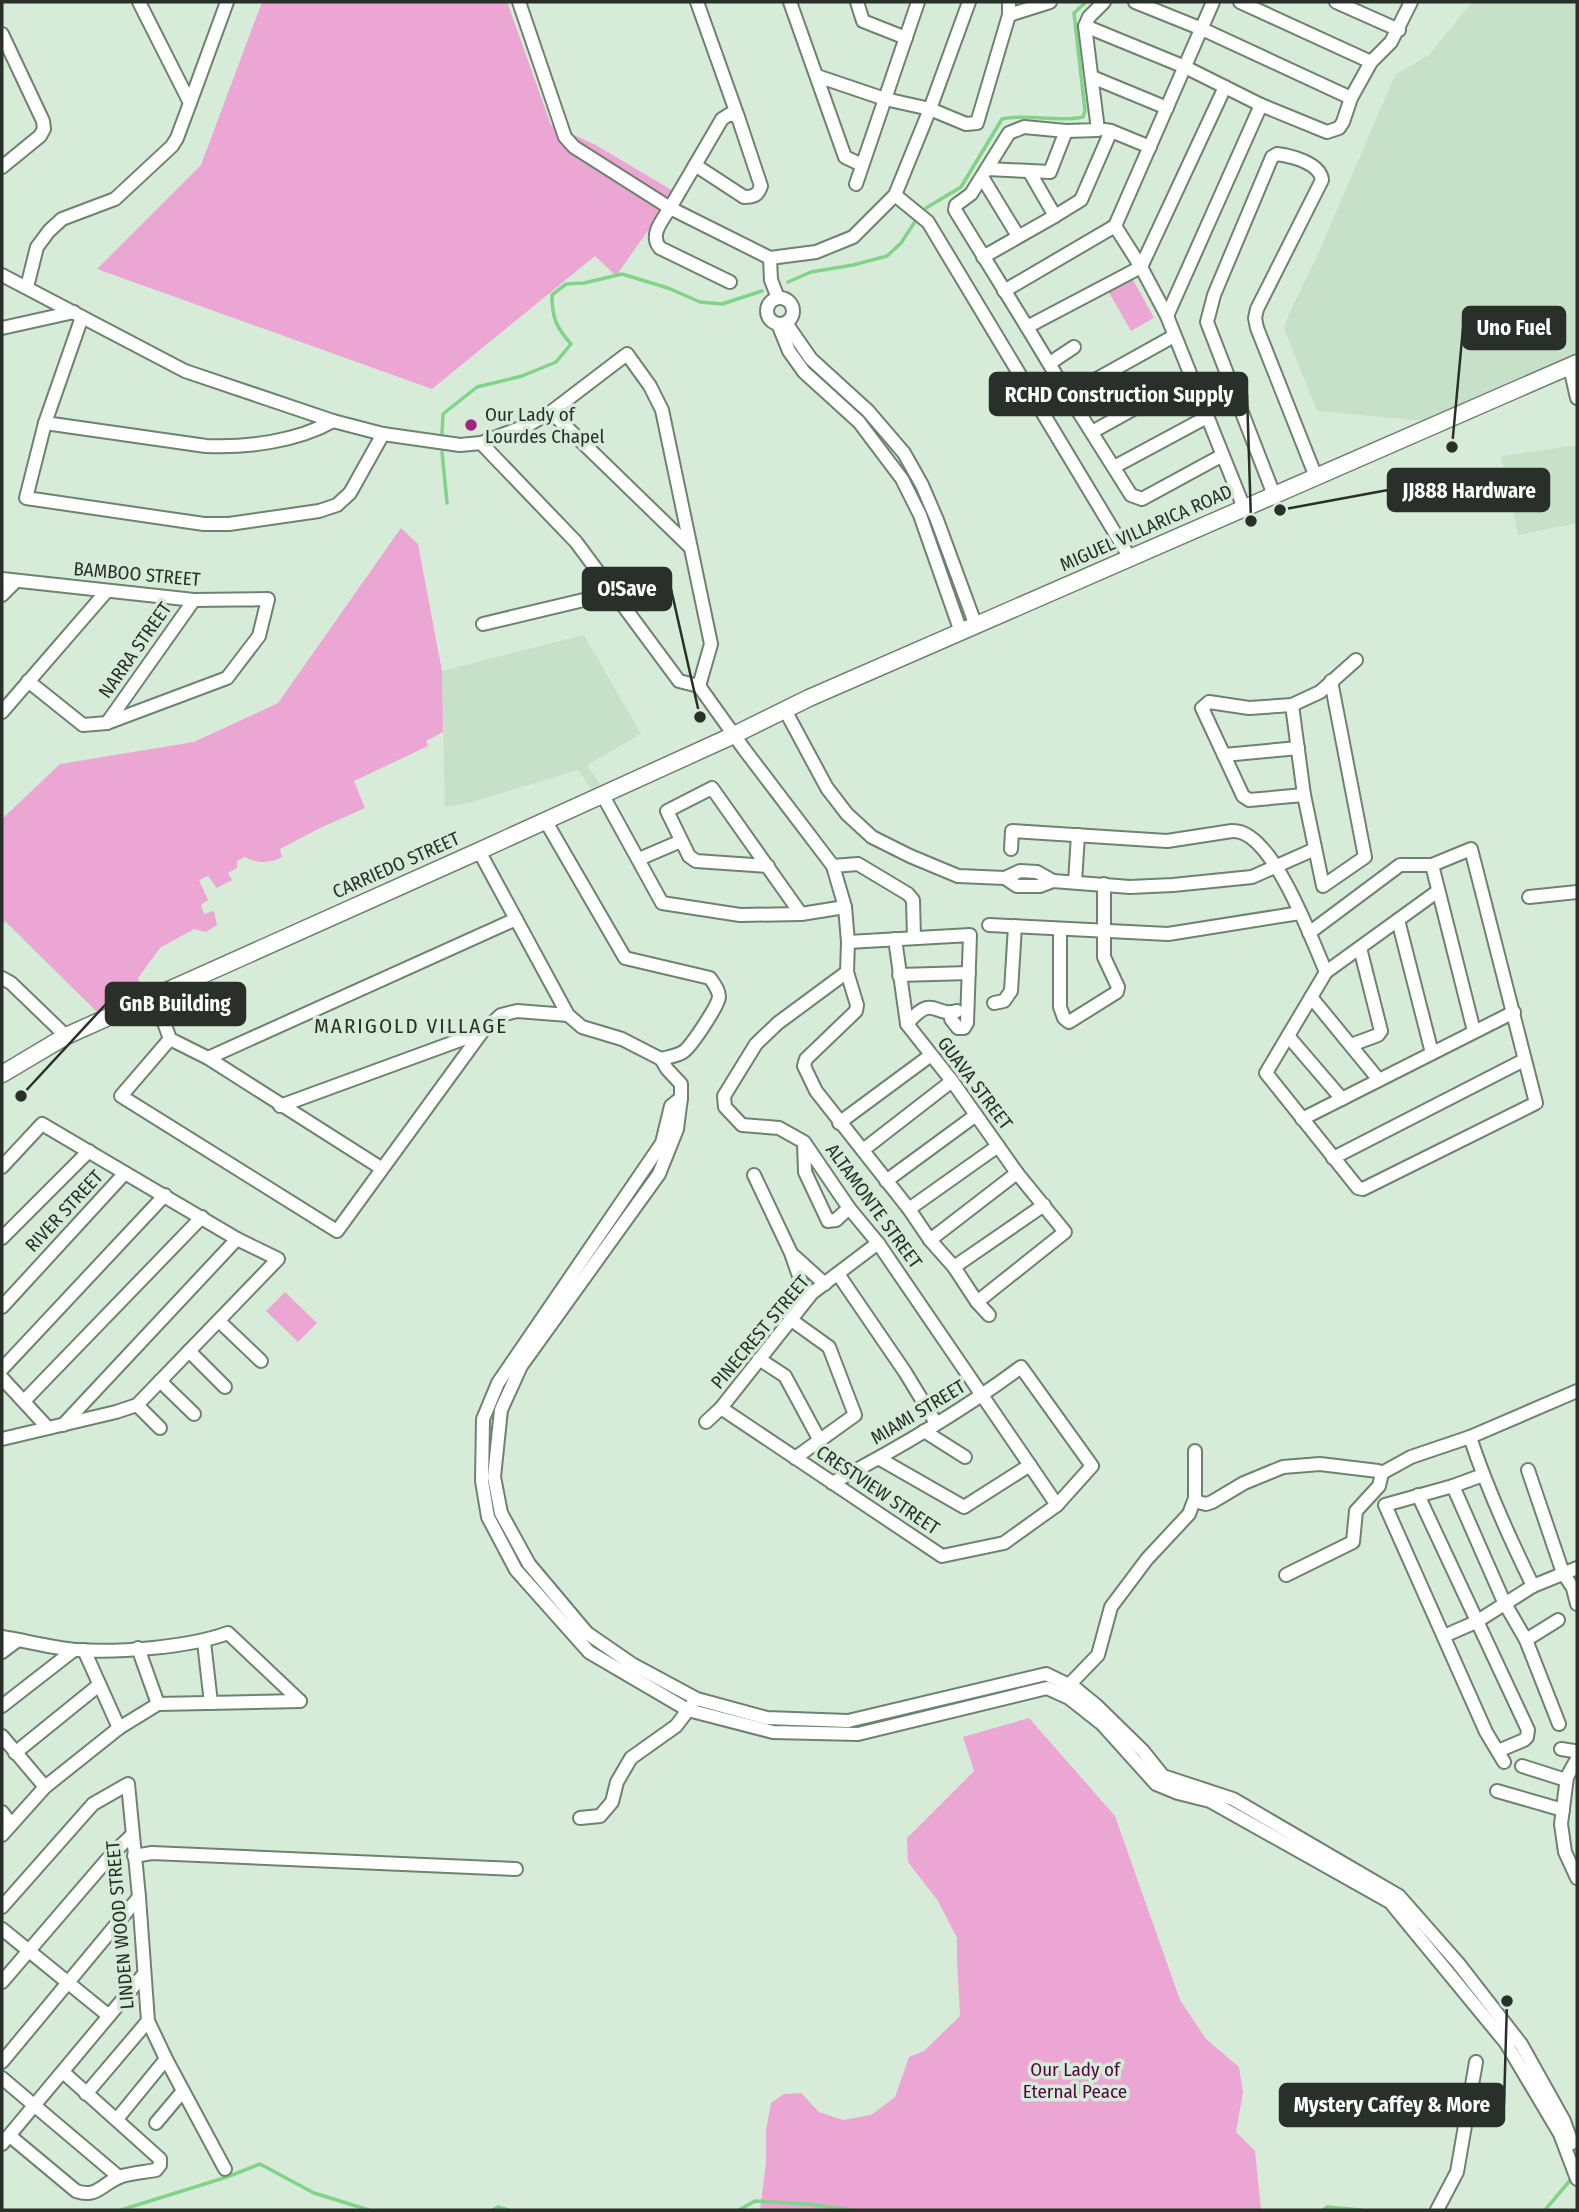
<svg xmlns="http://www.w3.org/2000/svg" width="1579" height="2212" font-family="'Fira Sans Condensed',sans-serif">
	<style>
		.built { fill: #c7e1c8 }
		.green { fill: #eca6d3 }
		.lines { fill: none; stroke-linecap: round; stroke-linejoin: round }
		.stream { stroke: #82d38a; stroke-width: 3.5 }
		.minor-casing { stroke: #6f8270; stroke-width: 16 }
		.major-casing { stroke: #6f8270; stroke-width: 19 }
		.minor { stroke: #fff; stroke-width: 12 }
		.major { stroke: #fff; stroke-width: 16 }
		.poi-dot { fill: #9e267f; stroke: #d7ecd8; stroke-width: 2.5 }
		.labels { text-anchor: middle; dominant-baseline: central; stroke-width: 7; stroke-linejoin: round; paint-order: stroke }
		.poi-label { font-size: 19px; fill: #283029; stroke: #d7ecd8; text-anchor: start }
		.street-label { font-size: 19px; fill: #283029; stroke: #d7ecd8 }
		.park-label { font-size: 19px; fill: #550442; stroke: #d7ecd8 }
		.neighbourhood-label { font-size: 21px; letter-spacing: 2px; fill: #283029; stroke: #d7ecd8 }
		.leader { fill: none; stroke: #283029; stroke-width: 2.5 }
		.callout-dot { fill: #283029; stroke: #d7ecd8; stroke-width: 2.5 }
		.callout { fill: #283029; stroke: #283029; stroke-width: 2.5 }
		.callout-label { font-size: 21px; text-anchor: middle; font-weight: bold; fill: #fff }
	</style>
	<rect width="100%" height="100%" fill="#d7ecd8"/>
	<g class="built">
		<polygon points="1472,2 1577,2 1577,354 1434,422 1317,411 1284,329 1288,316 1318,254 1395,75 1429,55"/>
		<polygon points="1577,445 1577,523 1518,535 1501,456"/>
		<polygon points="584,635 641,734 587,765 602,787 593,792 578,770 472,802 445,807 442,671"/>
	</g>
	<g class="green">
		<polygon points="262,2 507,2 551,125 594,144 675,192 616,276 595,256 432,389 97,269 201,165"/>
		<polygon points="1132,278 1154,318 1131,331 1108,291"/>
		<path d="M 401,528 L 418,544 L 442,671 L 443,732 L 426,741 L 428,746 L 354,781 L 365,808 L 318,829 L 280,849 L 282,857 C 270,864 255,863 245,857 L 237,861 L 237,868 L 228,873 L 232,880 L 217,888 L 208,876 L 199,880 L 208,900 L 201,905 L 204,914 L 214,911 L 217,925 L 206,932 L 194,929 L 160,948 L 138,978 L 140,993 L 98,1013 L 5,921 L 2,925 L 2,819 L 60,764 L 194,742 L 278,703 Z"/>
		<polygon points="285,1292 317,1323 298,1342 266,1311"/>
		<polygon points="1029,1718 1115,1816 1180,2000 1206,2039 1239,2067 1243,2092 1236,2132 1255,2151 1261,2210 760,2210 766,2162 766,2130 771,2103 784,2094 801,2093 819,2112 843,2120 871,2115 895,2097 909,2057 924,2051 960,2016 957,1960 957,1938 938,1901 908,1862 907,1838 974,1771 963,1737"/>
	</g>
	<g class="lines">
		<g class="stream">
			<path d="M 926,208 L 961,187 L 1002,119 C 1029,113 1056,123 1083,117 L 1085,111 L 1074,13 L 1086,2"/>
			<polyline points="788,282 811,272 853,265 887,256 901,243 916,220"/>
			<path d="M 442,433 L 443,414 L 477,387 L 522,376 L 556,362 L 571,344 C 556,327 552,318 552,295 L 566,284 L 584,283 L 622,274 L 668,288 L 700,302 L 722,304 L 762,291"/>
			<polyline points="442,452 447,503"/>
			<polyline points="121,2210 227,2177 260,2164 314,2193 369,2210"/>
			<polyline points="493,2210 498,2207 508,2210"/>
			<polyline points="739,2210 755,2201 808,2204 853,2210"/>
			<polyline points="1323,2210 1327,2207 1361,2210"/>
			<polyline points="1545,2210 1572,2178"/>
		</g>
		<g class="minor-casing">
			<g id="minor">
				<polyline points="519,2 565,137 574,147 670,208 722,119 730,114 738,117 697,2"/>
				<polyline points="790,2 845,157 862,165"/>
				<polyline points="857,2 863,21 906,38"/>
				<polyline points="1135,2 1202,29 1351,98"/>
				<polyline points="1213,2 1115,226 1141,267 1167,316 1244,508"/>
				<polyline points="1240,2 1371,62"/>
				<polyline points="1336,2 1399,30"/>
				<polyline points="1009,15 1050,2"/>
				<polyline points="1085,26 1185,67 1261,105 1327,132 1339,128 1343,122 1351,98 1371,62 1391,42 1411,2"/>
				<polyline points="2,34 43,121 44,129 40,136 2,167"/>
				<polyline points="817,76 885,99 930,109 966,124 977,123 1009,15 1009,2"/>
				<polyline points="1092,77 1167,108"/>
				<polyline points="190,103 227,2"/>
				<polyline points="1105,130 1111,131 1150,147"/>
				<path d="M 695,165 L 744,197 C 754,197 758,195 761,186 L 738,117"/>
				<polyline points="987,169 1050,172 1066,131"/>
				<polyline points="1029,171 1055,216 1081,200 1111,131"/>
				<polyline points="982,177 1018,236"/>
				<polyline points="856,184 918,2"/>
				<polyline points="895,195 928,222 1130,558"/>
				<polyline points="983,257 1055,216"/>
				<polyline points="770,258 771,280 778,298"/>
				<polyline points="2,275 185,371 333,421 383,434 460,445 481,443 528,425 551,412 627,354 650,386 662,410 711,644 699,686"/>
				<path d="M 730,282 L 660,248 C 649,235 662,221 670,208 L 770,258 L 816,252 L 853,237 L 895,195 L 930,109 L 969,2"/>
				<polyline points="27,287 37,247 49,231 62,219 115,199 172,146 177,138 190,103 139,2"/>
				<polyline points="1004,291 1115,226"/>
				<circle cx="780" cy="311" r="13"/>
				<polyline points="1167,316 1261,105"/>
				<polyline points="82,317 45,423 26,498 204,524 229,524 319,511 337,505 350,493 383,434"/>
				<polyline points="786,323 811,359 868,411 904,453 922,485 937,520 976,626"/>
				<polyline points="778,324 789,351 804,372 859,422 902,479 920,515 961,632"/>
				<polyline points="1027,327 955,210 956,205 971,194 1009,133 1024,127 1066,131 1098,130 1085,26 1089,17 1104,2"/>
				<polyline points="2,328 74,312"/>
				<polyline points="1174,336 1068,395 1027,327 1141,267 1225,87"/>
				<polyline points="1050,363 1074,347"/>
				<polyline points="1570,367 1577,398"/>
				<polyline points="1068,395 1131,495 1142,499 1221,456"/>
				<polyline points="551,412 689,546"/>
				<path d="M 45,423 L 206,446 C 247,448 298,441 333,421"/>
				<polyline points="1092,432 1191,377"/>
				<polyline points="481,443 576,542 679,681 699,686 744,749 833,866 845,907 848,942 847,972 778,1023 756,1044 724,1096 725,1107 742,1125 779,1128 804,1142 849,1208 878,1243 1057,1505"/>
				<polyline points="1114,467 1207,417"/>
				<path d="M 1274,495 L 1207,322 L 1214,295 L 1272,157 L 1277,154 C 1292,156 1320,163 1322,180 L 1257,309 L 1255,318 L 1257,328 L 1316,477"/>
				<polyline points="2,579 194,600 268,599 259,636 227,678 107,723 83,725 28,681"/>
				<polyline points="2,595 15,582"/>
				<polyline points="483,624 613,593"/>
				<polyline points="1292,705 1304,795 1323,886 1365,857 1331,681"/>
				<polyline points="785,710 827,788 847,814 872,837 910,856 958,876 1005,878 1020,871 1037,872 1053,881"/>
				<polyline points="2,712 106,592"/>
				<polyline points="107,723 194,600"/>
				<polyline points="1224,755 1298,748"/>
				<polyline points="602,794 662,903 740,915 801,914 845,907"/>
				<polyline points="1304,795 1249,800 1243,796 1202,708 1209,702 1249,708 1292,705 1320,692 1356,660"/>
				<path d="M 545,820 L 625,958 L 710,978 C 714,984 719,990 719,997 C 718,1006 691,1047 683,1052 C 677,1056 668,1057 661,1059"/>
				<path d="M 1011,849 L 1012,831 L 1167,841 L 1232,831 C 1272,828 1312,941 1326,972"/>
				<polyline points="479,851 568,1015 582,1027 622,1039 661,1059 667,1069 681,1084 681,1098 671,1106 662,1143 498,1383 483,1419 482,1481 488,1517 516,1570 589,1652 688,1710 773,1732 858,1734 1047,1688 1069,1698 1102,1724 1156,1784 1178,1793 1210,1801 1390,1902 1506,2043 1560,2134 1577,2179"/>
				<polyline points="639,859 681,841"/>
				<polyline points="1432,865 1474,1031"/>
				<polyline points="768,866 696,861 689,856 667,811 712,788 801,914"/>
				<polyline points="833,866 858,864 908,894 913,900 914,938"/>
				<polyline points="1005,878 1017,886 1040,886 1053,881 1130,887 1173,885 1252,877 1315,849"/>
				<polyline points="1075,882 1078,835"/>
				<polyline points="1529,897 1577,892"/>
				<polyline points="1398,920 1432,1053"/>
				<polyline points="989,925 1168,934 1300,913"/>
				<polyline points="1060,929 1060,1007 1064,1018 1069,1022 1117,992 1118,987 1104,957 1104,884"/>
				<polyline points="1309,933 1400,865 1432,865 1471,849 1536,1103 1363,1189 1358,1188 1266,1073 1326,972 1438,891"/>
				<polyline points="895,939 907,1024 952,1081 1017,1173 1065,1232 977,1302"/>
				<polyline points="848,942 970,935 967,1023 964,1028 958,1028 951,1019 952,1013"/>
				<polyline points="847,972 857,1005 856,1011 806,1059 804,1066 816,1091 909,1209 930,1240 954,1267 977,1302 989,1315"/>
				<polyline points="899,975 969,973"/>
				<polyline points="2,978 11,983 66,1036"/>
				<polyline points="154,995 170,1039 208,1058 381,1168"/>
				<polyline points="1311,997 1379,1080"/>
				<polyline points="994,1003 1004,1001 1011,991 1015,926"/>
				<path d="M 907,1024 C 934,992 934,1018 957,1011"/>
				<polyline points="1288,1036 1342,1099"/>
				<polyline points="170,1039 121,1096 337,1231 482,1032 501,1015 517,1011 568,1015"/>
				<polyline points="1351,1045 1378,1035 1381,1031 1360,948"/>
				<polyline points="208,1058 516,919"/>
				<polyline points="681,1098 677,1129 659,1174 521,1366 501,1410 494,1477 501,1513 529,1564 587,1633 632,1664 697,1699 767,1718 848,1721 1046,1674 1075,1688 1097,1706 1143,1751 1163,1776 1233,1799 1399,1896 1458,1963 1521,2044 1564,2121 1572,2143"/>
				<polyline points="280,1106 482,1032"/>
				<polyline points="1302,1119 1514,1012"/>
				<polyline points="839,1123 931,1055"/>
				<polyline points="804,1143 805,1172 828,1221 836,1220 849,1208"/>
				<polyline points="863,1150 952,1081"/>
				<polyline points="1333,1158 1524,1060"/>
				<polyline points="2,1167 42,1124 237,1239 278,1259 137,1405 116,1412 2,1439"/>
				<polyline points="754,1175 791,1253 807,1299"/>
				<polyline points="886,1181 976,1115"/>
				<polyline points="909,1209 998,1146"/>
				<polyline points="2,1238 89,1151"/>
				<polyline points="930,1240 1017,1173"/>
				<polyline points="794,1256 825,1284"/>
				<polyline points="954,1267 1044,1205"/>
				<polyline points="838,1274 905,1372 936,1423"/>
				<polyline points="2,1307 125,1173"/>
				<polyline points="790,1319 829,1347 855,1415 795,1458"/>
				<polyline points="219,1321 261,1361"/>
				<polyline points="189,1351 225,1387"/>
				<polyline points="759,1359 785,1376 819,1439"/>
				<polyline points="2,1369 165,1195"/>
				<polyline points="2,1378 48,1428"/>
				<polyline points="160,1381 194,1414"/>
				<polyline points="25,1400 202,1217"/>
				<polyline points="137,1405 160,1428"/>
				<path d="M 721,1408 L 942,1556 L 1004,1543 L 1057,1505 L 1092,1466 L 1021,1367 C 962,1411 897,1449 832,1483"/>
				<polyline points="706,1422 721,1408 812,1293 878,1243"/>
				<polyline points="63,1425 237,1239"/>
				<polyline points="924,1431 965,1457"/>
				<polyline points="1195,1451 1195,1498 1198,1502 1206,1504 1212,1502 1244,1483 1283,1467 1320,1464 1378,1471 1382,1473"/>
				<polyline points="880,1459 964,1507 1030,1465"/>
				<polyline points="1528,1470 1563,1573 1573,1588 1577,1604"/>
				<polyline points="1483,1475 1453,1486 1385,1505 1486,1732 1504,1762"/>
				<polyline points="1453,1486 1504,1602 1526,1640 1559,1724"/>
				<polyline points="1418,1495 1528,1730 1527,1737 1524,1740 1498,1751"/>
				<polyline points="1286,1575 1353,1542 1356,1511 1379,1486 1382,1473 1411,1457 1470,1437"/>
				<path d="M 1533,1586 C 1509,1537 1487,1489 1470,1437 L 1577,1391"/>
				<polyline points="1444,1636 1476,1622 1533,1586 1577,1568"/>
				<path d="M 2,1637 C 27,1641 52,1648 77,1650 C 118,1653 190,1647 228,1633 L 300,1701"/>
				<polyline points="1526,1640 1558,1620"/>
				<polyline points="204,1642 211,1703"/>
				<polyline points="138,1648 158,1704"/>
				<polyline points="84,1650 119,1728"/>
				<polyline points="2,1652 18,1640"/>
				<polyline points="1069,1685 1098,1655 1111,1607 1147,1559 1189,1514 1195,1498"/>
				<polyline points="2,1706 74,1650"/>
				<polyline points="2,1736 45,1787"/>
				<polyline points="1561,1749 1574,1751 1577,1754"/>
				<polyline points="15,1753 99,1685"/>
				<polyline points="1577,1759 1567,1777 1561,1824 1565,1852 1577,1878"/>
				<polyline points="1522,1766 1566,1780"/>
				<polyline points="1497,1791 1563,1810"/>
				<polyline points="2,1812 11,1824"/>
				<polyline points="580,1818 600,1816 612,1802 617,1782 631,1758 676,1726 692,1705"/>
				<polyline points="2,1835 45,1787 119,1728 158,1704 300,1701"/>
				<polyline points="134,1856 152,1853 516,1869"/>
				<polyline points="2,1907 93,1804 128,1784 139,1897 148,2021 166,2059 225,2169"/>
				<polyline points="2,1929 109,2016"/>
				<polyline points="2,1982 112,1854 132,1835"/>
				<polyline points="2,2062 139,1897"/>
				<polyline points="2,2078 119,2177"/>
				<polyline points="86,2094 148,2021"/>
				<polyline points="117,2119 166,2059"/>
				<polyline points="156,2123 183,2091"/>
				<path d="M 10,2136 L 76,2191 C 98,2199 103,2182 122,2176 C 133,2173 145,2172 156,2170 L 160,2165 L 160,2159 L 63,2072"/>
				<polyline points="2,2144 144,1974"/>
				<polyline points="1437,2210 1457,2172 1476,2062"/>
			</g>
		</g>
		<g class="major-casing">
			<polyline id="major" points="2,1074 66,1036 479,851 734,735 809,698 1577,363"/>
		</g>
		<use href="#minor" class="minor"/>
		<use href="#major" class="major"/>
	</g>
	<circle class="poi-dot" cx="471" cy="425" r="7"/>
	<g class="labels">
		<g class="poi-label">
			<text x="485" y="414">Our Lady of<tspan x="485" dy="22">Lourdes Chapel</tspan></text>
		</g>
		<g class="street-label">
			<text transform="translate(1146 528) rotate(-24)">MIGUEL VILLARICA ROAD</text>
			<text transform="translate(137 574) rotate(5)">BAMBOO STREET</text>
			<text transform="translate(135 650) rotate(-55)">NARRA STREET</text>
			<text transform="translate(396 865) rotate(-24)">CARRIEDO STREET</text>
			<text transform="translate(975 1083) rotate(53)">GUAVA STREET</text>
			<text transform="translate(874 1206) rotate(54)">ALTAMONTE STREET</text>
			<text transform="translate(64 1211) rotate(-47)">RIVER STREET</text>
			<text transform="translate(760 1332) rotate(-50)">PINECREST STREET</text>
			<text transform="translate(918 1412) rotate(-31)">MIAMI STREET</text>
			<text transform="translate(878 1490) rotate(34)">CRESTVIEW STREET</text>
			<text transform="translate(120 1925) rotate(-95)">LINDEN WOOD STREET</text>
		</g>
		<g class="park-label">
			<text x="1075" y="2069">Our Lady of<tspan x="1075" dy="22">Eternal Peace</tspan></text>
		</g>
		<g class="neighbourhood-label">
			<text x="411" y="1026">MARIGOLD VILLAGE</text>
		</g>
	</g>
	<path class="leader" d="M1452 447L1463 328M1251 521L1247 394M1280 510L1388 490M700 717L671 589M21 1096L106 1004M1507 2001L1504 2105"/>
	<g class="callout-dot">
		<circle cx="1452" cy="447" r="7"/>
		<circle cx="1251" cy="521" r="7"/>
		<circle cx="1280" cy="510" r="7"/>
		<circle cx="700" cy="717" r="7"/>
		<circle cx="21" cy="1096" r="7"/>
		<circle cx="1507" cy="2001" r="7"/>
	</g>
	<g class="callout">
		<rect x="1463" y="307" width="102" height="42" rx="7"/>
		<rect x="990" y="373" width="257" height="42" rx="7"/>
		<rect x="1388" y="469" width="161" height="42" rx="7"/>
		<rect x="583" y="568" width="88" height="42" rx="7"/>
		<rect x="106" y="983" width="139" height="42" rx="7"/>
		<rect x="1280" y="2084" width="224" height="42" rx="7"/>
	</g>
	<g class="callout-label">
		<text x="1514" y="335">Uno Fuel</text>
		<text x="1119" y="402">RCHD Construction Supply</text>
		<text x="1469" y="498">JJ888 Hardware</text>
		<text x="627" y="596">O!Save</text>
		<text x="175" y="1011">GnB Building</text>
		<text x="1392" y="2112">Mystery Caffey &amp; More</text>
	</g>
	<rect width="1579" height="2212" fill="none" stroke="#283029" stroke-width="7"/>
</svg>
